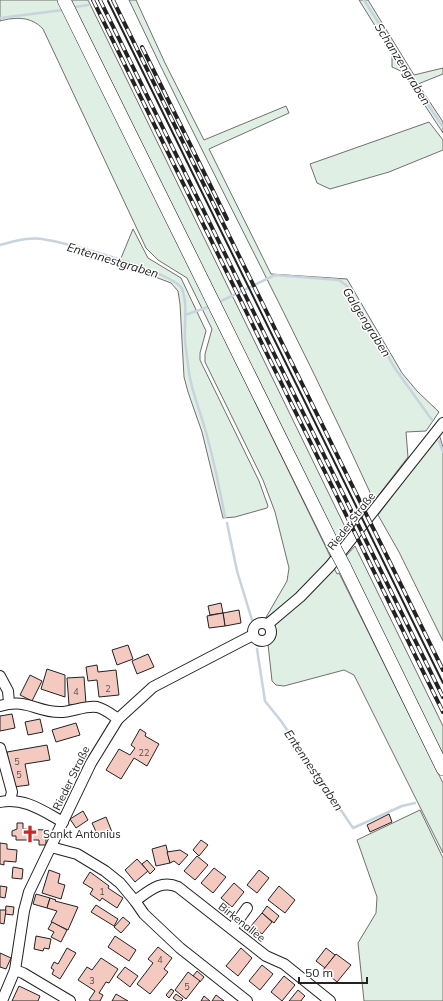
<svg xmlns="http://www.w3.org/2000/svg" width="443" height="1001" font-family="Mulish,sans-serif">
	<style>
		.green { fill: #e0efe3; stroke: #6f6f6f }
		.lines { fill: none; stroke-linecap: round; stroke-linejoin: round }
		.stream { stroke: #c7d3dd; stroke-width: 2.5 }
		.building { fill: #f3c9c0; stroke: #222 }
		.minor-casing { stroke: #222; stroke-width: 12 }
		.major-casing { stroke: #222; stroke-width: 14 }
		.minor { stroke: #fff; stroke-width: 10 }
		.major { stroke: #fff; stroke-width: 13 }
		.rail-casing { stroke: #222; stroke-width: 4 }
		.rail { stroke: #fff; stroke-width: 2.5; stroke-dasharray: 8; stroke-linecap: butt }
		.major-bridge-casing { stroke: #222; stroke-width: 14; stroke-linecap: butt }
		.major-bridge { stroke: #fff; stroke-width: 13 }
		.wall { stroke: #222; stroke-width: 2 }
		.labels { text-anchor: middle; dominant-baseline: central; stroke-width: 3; stroke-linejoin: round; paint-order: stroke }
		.number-label { font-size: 9px; fill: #564c4a }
		.street-label { font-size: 11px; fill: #222; stroke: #fff }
		.poi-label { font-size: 11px; fill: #222; stroke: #fff; text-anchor: start }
		.water-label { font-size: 12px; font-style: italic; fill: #222; stroke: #fff }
	</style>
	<rect width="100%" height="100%" fill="#fff"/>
	<g class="green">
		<path d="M 0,0 L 59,0 L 332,560 L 309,584 L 265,619 L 287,581 L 289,568 L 275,512 L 263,480 L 205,362 L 205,354 L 212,329 L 187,278 L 158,260 L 146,248 L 43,29 C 31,16 15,17 0,21 Z"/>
		<polygon points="71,0 88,0 350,537 341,547"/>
		<path d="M 129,0 L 136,0 L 165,63 L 204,140 L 286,106 L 289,113 L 209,149 L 271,274 L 347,279 L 402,373 L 417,391 L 439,412 L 426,431 L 406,432 L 408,457 L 374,501 C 297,331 208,168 129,0 Z"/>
		<polygon points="359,0 368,0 414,75 443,68 443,74 418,84 443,122 443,133 403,72 392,67 392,53"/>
		<polygon points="429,122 443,140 443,150 389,172 330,189 317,183 310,164"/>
		<polygon points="133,229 148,258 181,278 206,331 200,353 200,360 259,481 268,506 267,508 235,517 223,518 202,432 188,392 184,377 180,304 178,291 171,283 119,263"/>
		<polygon points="439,434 443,447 443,641 399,552 378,515"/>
		<polygon points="355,546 443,726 443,758 346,556"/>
		<polygon points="334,568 337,574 339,573 443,783 443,853 354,675 344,670 284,686 276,685 272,681 268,644 275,637 274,626"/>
		<polygon points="420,810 443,858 443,1001 364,1001 358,943 376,913 377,897 357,840"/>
	</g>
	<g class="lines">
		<g class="stream">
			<polyline points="364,0 394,47 409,76 443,127"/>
			<polyline points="75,7 88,5"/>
			<polyline points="0,18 63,10"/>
			<path d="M 0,245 C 16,241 31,236 47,240 C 69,243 175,273 182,289 C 188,304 184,325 185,340 C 186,351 188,363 189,373 C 193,397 203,418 208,440 C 215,465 220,491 225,517"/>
			<polyline points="219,302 275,275 339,280 347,286 396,370 432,420"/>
			<polyline points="185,315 211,306"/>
			<polyline points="439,441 443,452"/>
			<polyline points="227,523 237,571 252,620"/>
			<polyline points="257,649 265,701 281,721 353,828 402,806 415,803"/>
		</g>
	</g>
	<g class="building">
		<polygon points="221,603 223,613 210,615 208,606"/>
		<polygon points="239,610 241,623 225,626 223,613"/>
		<polygon points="223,613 225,626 209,628 207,616"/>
		<polygon points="128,645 133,659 117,665 112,650"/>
		<polygon points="148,654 154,667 137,674 132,661"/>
		<polygon points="97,665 98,672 116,670 119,695 99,697 97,680 88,681 86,667"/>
		<polygon points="47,669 65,675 65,697 41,689"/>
		<polygon points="30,675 42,681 32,701 20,695"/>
		<polygon points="84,677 86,704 69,705 67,678"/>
		<polygon points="12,714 15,728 0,731 0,716"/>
		<polygon points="40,719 43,732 28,735 25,722"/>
		<polygon points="76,723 80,735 56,742 52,730"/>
		<polygon points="140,729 146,733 145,736 159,744 147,766 134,758 121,779 106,770 119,749 130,755 135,748 131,745"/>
		<polygon points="47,745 50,760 25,764 29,785 13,787 7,752"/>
		<polygon points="83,811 88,820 76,828 70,819"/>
		<polygon points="389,814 392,822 370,832 367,825"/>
		<polygon points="106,817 112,832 99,838 92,823"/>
		<polygon points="17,823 23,823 23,829 45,830 48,833 48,837 46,839 46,845 39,845 39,840 16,840 16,836 12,836 12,831 17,829"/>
		<polygon points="201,840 208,845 199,856 193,850"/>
		<polygon points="0,843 7,844 7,849 17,850 16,862 4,861 4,865 0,864"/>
		<polygon points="166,845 170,863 156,866 152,849"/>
		<polygon points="180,850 188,855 179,865 174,861 170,863 167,852"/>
		<polygon points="197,856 208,865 195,880 184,871"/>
		<polygon points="137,859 148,871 135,882 125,870"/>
		<polygon points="147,860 155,869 150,874 142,864"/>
		<polygon points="13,867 23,869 22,879 12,878"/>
		<polygon points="214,868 226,877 213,893 201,883"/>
		<polygon points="49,870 60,874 58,883 65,885 61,899 42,893"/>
		<polygon points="259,870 269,878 257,893 247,885"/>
		<polygon points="90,872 109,886 108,888 123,898 117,908 102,898 100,901 90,894 93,889 83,883"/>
		<polygon points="234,883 244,892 232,907 221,898"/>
		<polygon points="0,886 7,887 5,898 0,897"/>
		<polygon points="279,886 295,900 285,913 268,900"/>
		<polygon points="36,894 50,898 47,908 33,904"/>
		<polygon points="50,898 56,900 55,901 78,907 68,930 51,922 57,911 47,908"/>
		<polygon points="96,905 118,919 114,926 91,912"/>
		<polygon points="6,906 14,907 13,915 5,914"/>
		<polygon points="267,906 279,916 274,923 262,913"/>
		<polygon points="0,910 6,910 4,924 0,923"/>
		<polygon points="262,913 272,922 262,934 251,926"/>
		<polygon points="123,917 130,923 121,933 114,927"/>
		<polygon points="52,922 67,930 61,942 51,937 54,932 48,929"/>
		<polygon points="36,936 51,939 49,949 44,948 43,951 34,949"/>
		<polygon points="115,936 136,950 129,961 108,947"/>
		<polygon points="158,947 172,958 164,969 168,972 150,994 137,984 153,963 148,959"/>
		<polygon points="67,948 76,953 60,979 52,974 54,970 51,968 54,962 58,964"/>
		<polygon points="241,948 252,958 238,976 226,966"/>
		<polygon points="326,948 335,955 325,968 316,961"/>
		<polygon points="0,953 11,958 6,969 0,967"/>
		<polygon points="336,954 351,965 337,982 323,970"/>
		<polygon points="101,958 118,969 109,983 106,982 99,993 103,995 100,1001 91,1001 89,1000 95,991 78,980 87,967 92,970"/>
		<polygon points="262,965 273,974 260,990 249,981"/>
		<polygon points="125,967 138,976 130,987 117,977"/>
		<polygon points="197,971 204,977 200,982 193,976"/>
		<polygon points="188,972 200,981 186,999 175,990"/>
		<polygon points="284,976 295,985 282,1001 271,992"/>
		<polygon points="19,986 40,996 38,1001 12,1001"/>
		<polygon points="171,989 174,991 169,998 166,995"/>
		<polygon points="298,990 305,996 303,998 301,1001 289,1001"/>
		<polygon points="116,994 128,1001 112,1001"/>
		<polygon points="176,994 183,999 181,1001 177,1001 173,998"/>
		<polygon points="216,995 224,1001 212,1001"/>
		<polygon points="204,996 210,1001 201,1001"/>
	</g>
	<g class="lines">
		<g class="minor-casing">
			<g id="minor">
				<circle cx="262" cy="632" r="9"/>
				<polyline points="268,624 300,597 330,566 443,423"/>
				<polyline points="0,676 8,691 9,703"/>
				<path d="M 0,706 C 28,698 35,712 60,712 C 72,712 86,705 97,707 C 105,709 111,714 118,719"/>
				<polyline points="0,748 12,792 10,800"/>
				<path d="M 0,802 C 24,797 43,811 63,822"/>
				<polyline points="51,847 77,854 105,871 120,883 135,901 144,914 180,948 247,1001"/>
				<path d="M 135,901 C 149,891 161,879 178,887 L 266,956 L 284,964 L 330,1001"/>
				<polyline points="232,929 247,908"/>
				<polyline points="15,970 23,973 70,1001"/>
				<polyline points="2,1001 15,970 24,911 29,892 91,763 118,719 153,687 253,635"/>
			</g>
		</g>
		<g class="major-casing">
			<g id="major">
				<polyline points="64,0 335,549"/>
				<polyline points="344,566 443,769"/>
			</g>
		</g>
		<use href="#minor" class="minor"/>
		<use href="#major" class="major"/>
		<g class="rail-casing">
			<g id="rail">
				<polyline points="93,0 443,712"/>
				<polyline points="100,0 443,697"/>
				<polyline points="113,0 443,670"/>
				<polyline points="142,47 227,219"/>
			</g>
		</g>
		<use href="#rail" class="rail"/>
		<g class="major-bridge-casing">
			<polyline id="major-bridge" points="335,549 344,566"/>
		</g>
		<use href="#major-bridge" class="major-bridge"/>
		<polyline class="wall" points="108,1 443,683"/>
	</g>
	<defs>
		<g id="church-bare" transform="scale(1.38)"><path d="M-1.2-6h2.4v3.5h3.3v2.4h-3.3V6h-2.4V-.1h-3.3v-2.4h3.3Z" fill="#c62828" stroke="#fff" stroke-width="2.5" paint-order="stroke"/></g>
	</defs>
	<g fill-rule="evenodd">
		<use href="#church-bare" x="30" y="834"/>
	</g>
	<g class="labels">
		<g class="number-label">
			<text x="108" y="688">2</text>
			<text x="76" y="691">4</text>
			<text x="144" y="752">22</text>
			<text x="17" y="761">5</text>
			<text x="19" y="774">5</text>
			<text x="102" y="891">1</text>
			<text x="160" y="959">4</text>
			<text x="92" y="980">3</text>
			<text x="187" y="986">5</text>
		</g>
		<g class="street-label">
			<text transform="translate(351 521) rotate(-52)">Rieder Straße</text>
			<text transform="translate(71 778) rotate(-64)">Rieder Straße</text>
			<text transform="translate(242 922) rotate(38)">Birkenallee</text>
		</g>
		<g class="poi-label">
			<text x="43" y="834">Sankt Antonius</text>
		</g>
		<g class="water-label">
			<text transform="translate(403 64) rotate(58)">Schanzengraben</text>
			<text transform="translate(113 260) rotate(17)">Entennestgraben</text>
			<text transform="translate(367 322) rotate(58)">Galgengraben</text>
			<text transform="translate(314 770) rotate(56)">Entennestgraben</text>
		</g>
	</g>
	<path d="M299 977v6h68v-6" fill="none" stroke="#222222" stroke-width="2"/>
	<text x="305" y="977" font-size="12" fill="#222222" stroke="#ffffff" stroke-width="3" paint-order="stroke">50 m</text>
</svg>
